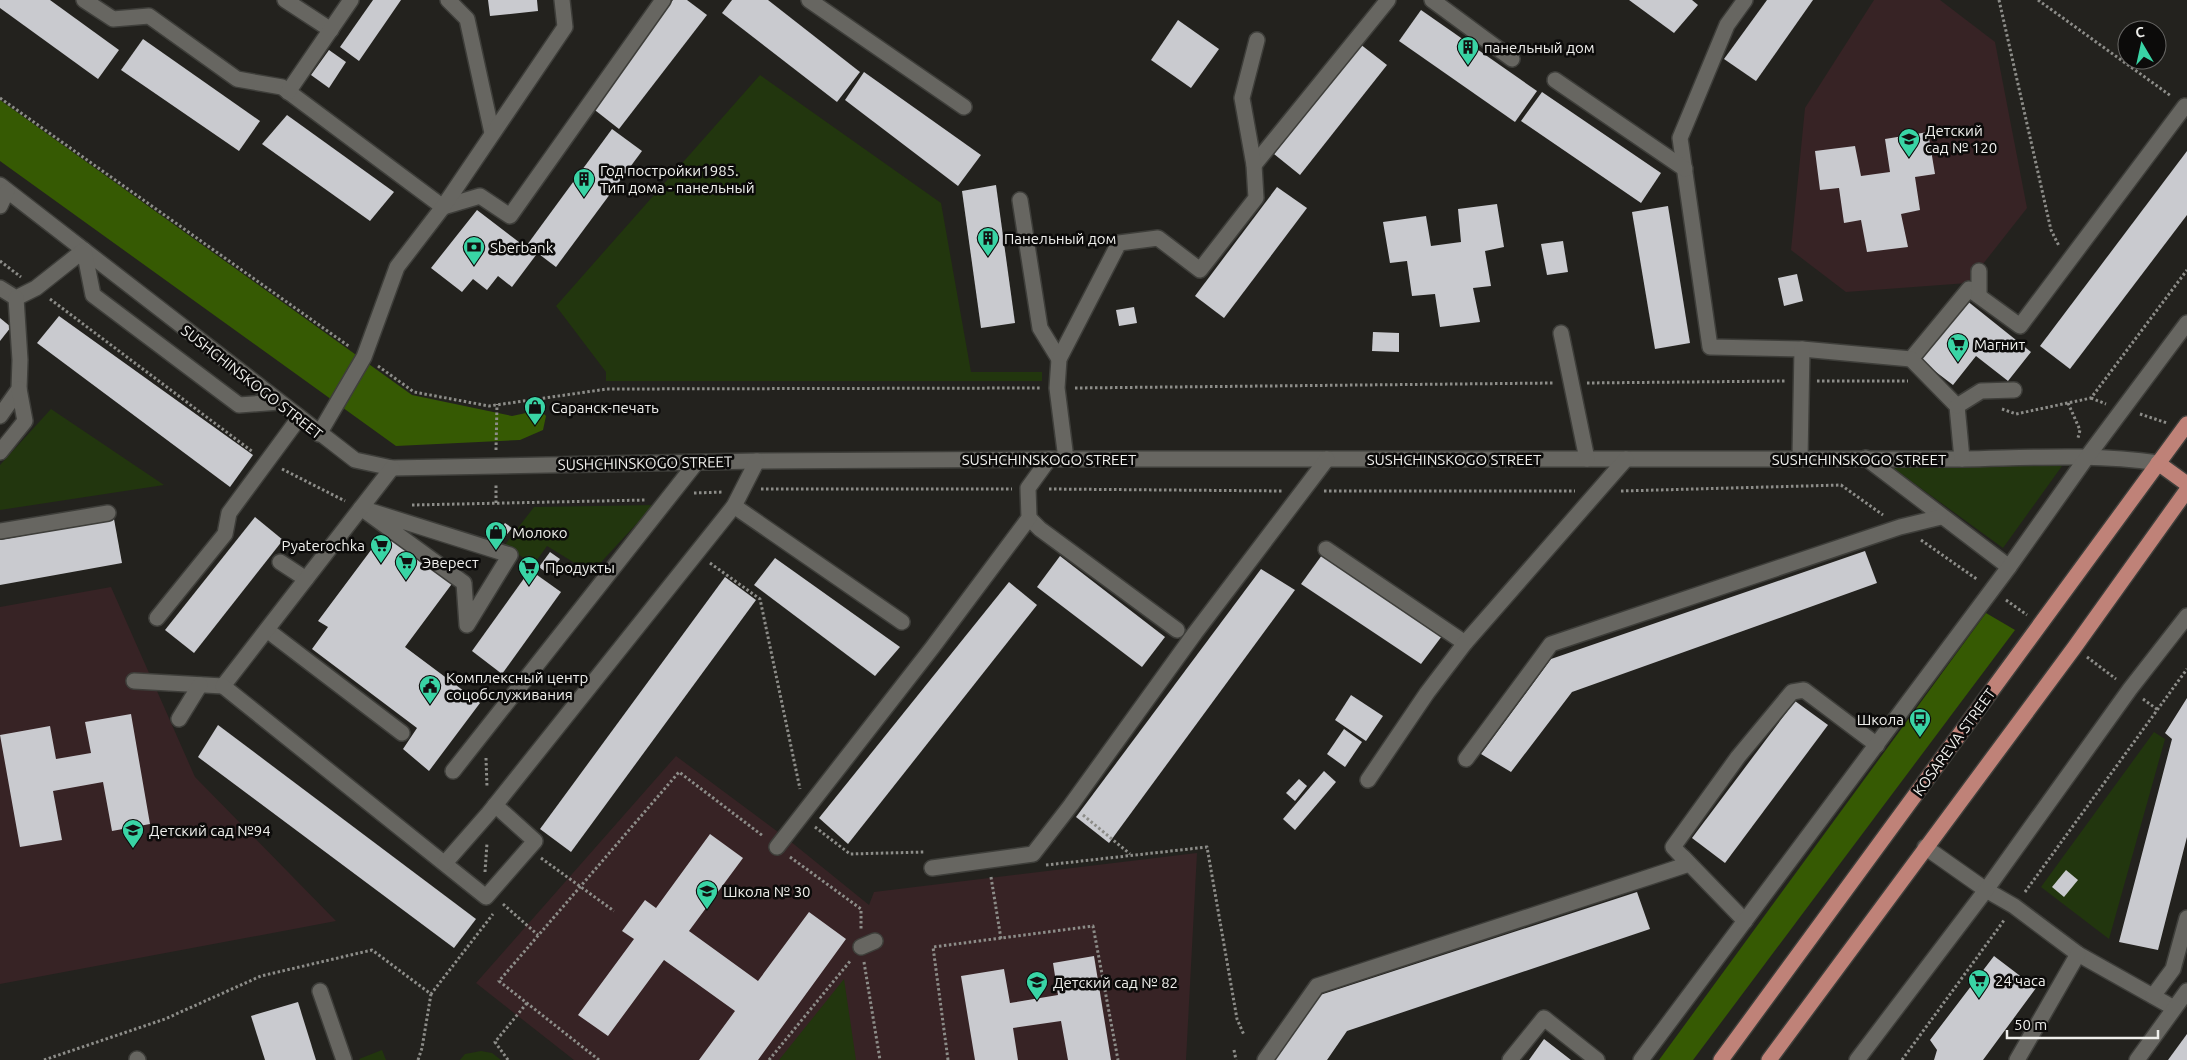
<svg xmlns="http://www.w3.org/2000/svg" width="2187" height="1060" font-family="Ubuntu,sans-serif">
	<style>
		.education { fill: #372325 }
		.green { fill: #22360e }
		.forest { fill: #365a03 }
		.building { fill: #c9cacf }
		.lines { fill: none; stroke-linecap: round; stroke-linejoin: round }
		.minor-casing { stroke: #3e3e3a; stroke-width: 18 }
		.major-casing { stroke: #3e3e3a; stroke-width: 18 }
		.path { stroke: #8d8d89; stroke-width: 3; stroke-dasharray: 2.5 2.5; stroke-linecap: butt }
		.minor { stroke: #676661; stroke-width: 15 }
		.major { stroke: #bf8278; stroke-width: 15 }
		.labels { text-anchor: middle; dominant-baseline: central; stroke-width: 5; stroke-linejoin: round; paint-order: stroke }
		.poi-label { font-size: 15px; fill: #efefec; stroke: #0c0b0a; text-anchor: start }
		.street-label { font-size: 15px; fill: #efefec; stroke: #0c0b0a }
	</style>
	<rect width="100%" height="100%" fill="#23221e"/>
	<g class="education">
		<polygon points="1874,0 1940,0 1995,42 2027,208 1968,283 1846,292 1791,250 1805,108"/>
		<polygon points="111,587 195,777 336,921 0,984 0,607"/>
		<polygon points="676,756 790,841 869,905 874,892 1197,853 1186,1060 574,1060 476,983"/>
	</g>
	<g class="green">
		<polygon points="760,75 941,203 971,372 1042,372 1042,381 606,381 606,372 556,306"/>
		<polygon points="51,409 164,485 0,510 0,465"/>
		<polygon points="1889,465 2062,466 2003,548"/>
		<polygon points="654,505 591,573 547,546 534,564 504,546 534,507"/>
		<polygon points="2154,732 2165,739 2109,939 2041,887"/>
		<polygon points="844,979 856,1060 779,1060"/>
		<polygon points="382,1050 386,1060 360,1060 359,1059"/>
		<polygon points="481,1051 492,1053 501,1060 460,1060 465,1054"/>
	</g>
	<g class="forest">
		<polygon points="0,100 412,395 512,416 540,410 546,416 543,430 520,440 396,446 0,161"/>
		<polygon points="1986,613 2015,630 1693,1060 1659,1060"/>
	</g>
	<g class="building">
		<polygon points="0,0 50,0 119,50 98,79 0,8"/>
		<polygon points="373,0 401,0 359,61 340,47"/>
		<polygon points="488,0 537,0 538,11 490,16"/>
		<polygon points="673,0 687,0 707,15 619,129 591,107"/>
		<polygon points="732,0 768,0 860,72 837,102 722,13"/>
		<polygon points="1629,0 1692,0 1698,5 1674,33"/>
		<polygon points="1767,0 1813,0 1756,81 1724,59"/>
		<polygon points="1421,10 1537,91 1515,122 1399,41"/>
		<polygon points="1178,20 1219,49 1191,88 1151,60"/>
		<polygon points="143,39 260,121 239,151 121,70"/>
		<polygon points="1360,44 1387,65 1300,175 1274,154"/>
		<polygon points="329,50 346,62 329,88 311,75"/>
		<polygon points="864,72 981,155 958,186 845,100"/>
		<polygon points="1542,92 1661,173 1641,203 1521,121"/>
		<polygon points="287,115 394,192 370,221 262,144"/>
		<polygon points="612,129 642,151 556,267 527,245"/>
		<polygon points="1928,132 1935,174 1915,177 1920,210 1901,214 1908,247 1867,252 1861,220 1844,223 1839,188 1820,190 1815,151 1855,146 1861,176 1890,172 1885,139"/>
		<polygon points="2187,151 2187,215 2070,369 2040,346"/>
		<polygon points="996,185 1015,323 981,328 962,191"/>
		<polygon points="1277,187 1307,208 1224,318 1195,296"/>
		<polygon points="1497,204 1504,247 1485,251 1491,286 1473,288 1480,322 1440,327 1435,294 1412,296 1407,261 1390,263 1383,222 1426,216 1431,246 1461,242 1458,209"/>
		<polygon points="1668,206 1690,343 1655,349 1632,212"/>
		<polygon points="477,210 536,255 512,287 498,276 487,290 473,279 462,292 431,268"/>
		<polygon points="1563,241 1568,272 1547,275 1541,244"/>
		<polygon points="1797,274 1803,301 1784,306 1778,278"/>
		<polygon points="1966,300 2031,352 2008,381 1976,356 1953,385 1919,359"/>
		<polygon points="1134,307 1137,323 1119,326 1116,310"/>
		<polygon points="59,316 253,455 230,487 37,343"/>
		<polygon points="0,318 11,327 0,341"/>
		<polygon points="1373,332 1399,333 1399,352 1372,351"/>
		<polygon points="255,517 283,540 194,653 165,630"/>
		<polygon points="114,519 122,563 0,585 0,540"/>
		<polygon points="505,523 512,528 504,538 497,532"/>
		<polygon points="386,530 454,581 405,647 480,703 429,771 403,749 417,728 312,649 328,627 318,621"/>
		<polygon points="1865,551 1877,583 1572,692 1511,772 1481,754 1551,659"/>
		<polygon points="550,552 560,559 548,574 539,567"/>
		<polygon points="1322,555 1442,636 1421,664 1301,584"/>
		<polygon points="1060,556 1165,637 1142,667 1037,587"/>
		<polygon points="775,558 900,647 875,676 754,585"/>
		<polygon points="1261,569 1295,590 1109,843 1076,817"/>
		<polygon points="530,570 561,592 502,674 472,651"/>
		<polygon points="725,577 756,600 571,852 540,829"/>
		<polygon points="1009,582 1037,605 848,844 819,818"/>
		<polygon points="1351,695 1383,716 1366,741 1335,720"/>
		<polygon points="2187,698 2187,837 2158,950 2119,942 2172,739 2165,733"/>
		<polygon points="1795,701 1828,725 1725,863 1692,838"/>
		<polygon points="131,714 150,824 112,831 103,782 53,791 62,840 20,847 0,735 50,726 56,759 91,753 85,722"/>
		<polygon points="218,725 476,919 454,948 198,757"/>
		<polygon points="1344,729 1362,742 1345,767 1327,754"/>
		<polygon points="1324,771 1336,782 1295,830 1283,819"/>
		<polygon points="1299,779 1307,786 1295,801 1286,793"/>
		<polygon points="710,834 743,858 689,931 758,981 809,912 846,939 758,1060 699,1060 735,1011 664,960 608,1036 578,1015 634,939 622,931 645,900 656,908"/>
		<polygon points="2066,870 2078,880 2064,897 2052,887"/>
		<polygon points="1637,892 1650,929 1347,1031 1327,1060 1273,1060 1320,995"/>
		<polygon points="1094,956 1111,1060 1068,1060 1061,1021 1013,1028 1018,1060 975,1060 961,976 1004,969 1010,1003 1058,995 1053,963"/>
		<polygon points="1994,956 2036,988 1983,1060 1934,1060 1937,1050 1930,1040"/>
		<polygon points="298,1002 316,1060 265,1060 251,1016"/>
		<polygon points="2187,1034 2187,1060 2168,1060"/>
		<polygon points="1544,1039 1571,1060 1529,1060"/>
	</g>
	<g class="lines">
		<g class="minor-casing">
			<g id="minor">
				<polyline points="84,0 113,19 149,16 237,79 282,87 443,207 480,196 510,216 663,0"/>
				<polyline points="285,0 331,30"/>
				<polyline points="448,0 467,19 492,133"/>
				<polyline points="809,0 964,107"/>
				<polyline points="1432,0 1512,59"/>
				<polyline points="1745,0 1727,25 1680,138 1710,347 1802,349 1911,359 1969,289 2020,326 2185,106"/>
				<polyline points="1555,80 1685,169"/>
				<polyline points="288,92 351,0"/>
				<polyline points="1254,165 1388,0"/>
				<path d="M 0,185 L 355,460 L 392,468 L 757,461 L 1067,459 L 1962,459 C 2027,458 2093,453 2158,463"/>
				<polyline points="1020,200 1040,328 1059,359"/>
				<polyline points="0,206 7,191"/>
				<polyline points="0,288 16,298 36,288 84,250 93,295 239,405 279,402"/>
				<polyline points="1979,296 1979,271"/>
				<polyline points="1561,333 1587,459"/>
				<polyline points="1911,359 1957,406 1962,459"/>
				<polyline points="1957,406 1981,391 2014,390"/>
				<polyline points="0,416 19,389 20,360 16,298"/>
				<polyline points="319,434 364,357 397,267 443,207 565,27 562,0"/>
				<polyline points="0,452 25,421 19,389"/>
				<polyline points="1800,458 1802,349"/>
				<polyline points="1866,458 2009,567"/>
				<polyline points="1066,459 1057,388 1059,359 1119,243 1158,238 1200,270 1256,198 1254,165 1242,98 1257,40"/>
				<polyline points="734,506 902,622"/>
				<polygon points="361,508 510,555 467,625 464,583"/>
				<polyline points="1029,518 1040,529 1177,630"/>
				<polyline points="0,531 108,513"/>
				<polyline points="1326,549 1465,643"/>
				<polyline points="280,562 306,579"/>
				<polyline points="157,618 225,534 229,513 299,418"/>
				<polyline points="267,630 402,733"/>
				<polyline points="134,681 223,686 392,468"/>
				<polyline points="223,686 486,897 535,841 495,805"/>
				<polyline points="179,719 200,685"/>
				<polyline points="1466,759 1551,644 1900,527 1941,517"/>
				<polyline points="453,771 696,463"/>
				<polyline points="1368,780 1427,693 1465,643 1626,459"/>
				<polyline points="777,847 932,648 1029,518 1028,488 1049,459"/>
				<polyline points="1925,847 1986,890 2014,906 2078,954 2174,1008"/>
				<polyline points="1683,857 1745,921"/>
				<polyline points="445,863 488,814 734,506 757,461"/>
				<polyline points="932,868 1033,854 1071,805 1195,633 1327,459"/>
				<polyline points="861,947 875,941"/>
				<polyline points="320,991 344,1060"/>
				<polyline points="2153,996 2173,969 2187,918"/>
				<polyline points="137,1059 138,1060"/>
				<polyline points="1265,1060 1317,986 1689,864 1673,847 1738,757 1792,692 1804,690 1877,745"/>
				<polyline points="1510,1060 1544,1018 1597,1060"/>
				<polyline points="1641,1060 2009,567 2087,457 2187,323"/>
				<polyline points="1857,1060 1986,890 2130,689 2187,616"/>
				<polyline points="2017,1060 2078,954"/>
				<polyline points="2137,1060 2187,991"/>
			</g>
		</g>
		<g class="major-casing">
			<g id="major">
				<polyline points="2158,463 2187,484"/>
				<polyline points="1721,1060 2187,424"/>
				<polyline points="1769,1060 2074,648 2187,490"/>
			</g>
		</g>
		<g class="path">
			<polyline points="1999,0 2051,230 2059,246"/>
			<polyline points="2038,0 2171,96"/>
			<polyline points="0,98 350,347"/>
			<polyline points="0,261 21,277"/>
			<polyline points="50,299 253,452"/>
			<polyline points="378,366 414,392 489,406 607,389 1041,388"/>
			<polyline points="1817,381 1908,381"/>
			<polyline points="1587,383 1786,381"/>
			<polyline points="1075,388 1553,383"/>
			<polyline points="2091,398 2106,404"/>
			<polyline points="2068,403 2080,430 2078,438"/>
			<polyline points="2002,409 2016,414 2091,398 2187,270"/>
			<polyline points="2140,414 2167,423"/>
			<polyline points="496,450 497,404"/>
			<polyline points="282,469 345,501"/>
			<polyline points="761,489 1012,489"/>
			<polyline points="1049,489 1282,491"/>
			<polyline points="1324,491 1575,491"/>
			<polyline points="1621,491 1841,485 1883,515"/>
			<polyline points="694,493 723,492"/>
			<polyline points="496,503 496,483"/>
			<polyline points="412,505 646,500"/>
			<polyline points="1921,540 1978,580"/>
			<polyline points="710,563 760,599 800,789"/>
			<polyline points="2006,600 2027,615"/>
			<polyline points="2087,657 2116,679"/>
			<polyline points="2143,699 2158,710"/>
			<polyline points="486,758 487,787"/>
			<polyline points="1083,815 1130,854"/>
			<polyline points="815,827 850,854 924,852"/>
			<polyline points="790,857 861,909 861,930"/>
			<polyline points="541,858 614,911"/>
			<polyline points="1046,865 1207,847 1237,1019 1244,1035"/>
			<polyline points="485,872 487,843"/>
			<polyline points="991,877 1001,939"/>
			<polyline points="2025,892 2187,669"/>
			<polyline points="503,904 538,935"/>
			<polyline points="864,962 880,1060"/>
			<polyline points="1234,1050 1236,1060"/>
			<polyline points="44,1060 165,1019 261,976 372,950 431,994 493,914"/>
			<polyline points="418,1060 422,1048 431,994"/>
			<polyline points="508,1060 495,1042 527,1003"/>
			<polyline points="599,1060 499,981 679,772 763,836"/>
			<polyline points="769,1060 851,960"/>
			<polyline points="948,1060 933,947 1093,926 1118,1060"/>
			<polyline points="1902,1060 2005,919"/>
		</g>
		<use href="#minor" class="minor"/>
		<use href="#major" class="major"/>
	</g>
	<defs>
		<g id="building-pin" transform="scale(1.125)"><path d="M0 17L-7.5 6A9.5 9.5 0 1 1 7.5 6Z" fill="#39d4a5" stroke="#0c0b0a"/><path d="M-4-6H4V6H1V3H-1V6H-4ZM-2.5-4.3h1.7v1.8h-1.7ZM.8-4.3h1.7v1.8H.8ZM-2.5-1h1.7V.8h-1.7ZM.8-1h1.7V.8H.8Z" fill="#111"/></g>
		<g id="school-pin" transform="scale(1.125)"><path d="M0 17L-7.5 6A9.5 9.5 0 1 1 7.5 6Z" fill="#39d4a5" stroke="#0c0b0a"/><path d="M0-5L7-2L0 1L-7-2ZM-4 1L0 2.5L4 1V4Q0 6-4 4Z" fill="#111"/></g>
		<g id="bank-pin" transform="scale(1.125)"><path d="M0 17L-7.5 6A9.5 9.5 0 1 1 7.5 6Z" fill="#39d4a5" stroke="#0c0b0a"/><path d="M-6-4H6V4H-6ZM0-2.3a2.3 2.3 0 1 0 0 4.6a2.3 2.3 0 1 0 0-4.6Z" fill="#111"/></g>
		<g id="supermarket-pin" transform="scale(1.125)"><path d="M0 17L-7.5 6A9.5 9.5 0 1 1 7.5 6Z" fill="#39d4a5" stroke="#0c0b0a"/><path d="M-6-5.5h2.5l.6 2H6L4.5 2H-2.5L-4.4-4H-6ZM-1.5 3.2a1.3 1.3 0 1 0 .1 0ZM3 3.2a1.3 1.3 0 1 0 .1 0Z" fill="#111"/></g>
		<g id="shop-pin" transform="scale(1.125)"><path d="M0 17L-7.5 6A9.5 9.5 0 1 1 7.5 6Z" fill="#39d4a5" stroke="#0c0b0a"/><path d="M-5-2.5h2.3a2.7 3.5 0 0 1 5.4 0H5L5.5 6h-11ZM-1.5-2.5h3a1.5 2.3 0 0 0-3 0Z" fill="#111"/></g>
		<g id="civic-pin" transform="scale(1.125)"><path d="M0 17L-7.5 6A9.5 9.5 0 1 1 7.5 6Z" fill="#39d4a5" stroke="#0c0b0a"/><path d="M-.6-6.5H3V-4.5H.6V-3L4-1V1h2V6H-6V1h2V-1L-.6-3ZM-1.2 2.5V6h2.4V2.5Z" fill="#111"/></g>
		<g id="bus-pin" transform="scale(1.125)"><path d="M0 17L-7.5 6A9.5 9.5 0 1 1 7.5 6Z" fill="#39d4a5" stroke="#0c0b0a"/><path d="M-5-6H5V4H4V6H2V4H-2V6H-4V4H-5ZM-3.5-4V0h7V-4ZM-3.5 1.2v1.5H-2V1.2ZM2 1.2v1.5H3.5V1.2Z" fill="#111"/></g>
	</defs>
	<g fill-rule="evenodd">
		<use href="#building-pin" x="1468" y="47"/>
		<use href="#school-pin" x="1909" y="139"/>
		<use href="#building-pin" x="584" y="179"/>
		<use href="#building-pin" x="988" y="238"/>
		<use href="#bank-pin" x="474" y="247"/>
		<use href="#supermarket-pin" x="1958" y="344"/>
		<use href="#shop-pin" x="535" y="407"/>
		<use href="#shop-pin" x="496" y="532"/>
		<use href="#supermarket-pin" x="381" y="545"/>
		<use href="#supermarket-pin" x="406" y="562"/>
		<use href="#supermarket-pin" x="529" y="567"/>
		<use href="#civic-pin" x="430" y="686"/>
		<use href="#bus-pin" x="1920" y="719"/>
		<use href="#school-pin" x="133" y="830"/>
		<use href="#school-pin" x="707" y="891"/>
		<use href="#supermarket-pin" x="1979" y="980"/>
		<use href="#school-pin" x="1037" y="982"/>
	</g>
	<g class="labels">
		<g class="poi-label">
			<text x="1484" y="47">панельный дом</text>
			<text x="1925" y="130">Детский<tspan x="1925" dy="17">сад № 120</tspan></text>
			<text x="600" y="170">Год постройки1985.<tspan x="600" dy="17">Тип дома - панельный</tspan></text>
			<text x="1004" y="238">Панельный дом</text>
			<text x="490" y="247">Sberbank</text>
			<text x="1974" y="344">Магнит</text>
			<text x="551" y="407">Саранск-печать</text>
			<text x="512" y="532">Молоко</text>
			<text x="365" y="545" text-anchor="end">Pyaterochka</text>
			<text x="422" y="562">Эверест</text>
			<text x="545" y="567">Продукты</text>
			<text x="446" y="677">Комплексный центр<tspan x="446" dy="17">соцобслуживания</tspan></text>
			<text x="1904" y="719" text-anchor="end">Школа</text>
			<text x="149" y="830">Детский сад №94</text>
			<text x="723" y="891">Школа № 30</text>
			<text x="1995" y="980">24 часа</text>
			<text x="1053" y="982">Детский сад № 82</text>
		</g>
		<g class="street-label">
			<text transform="translate(252 382) rotate(38)">SUSHCHINSKOGO STREET</text>
			<text x="1049" y="459">SUSHCHINSKOGO STREET</text>
			<text x="1454" y="459">SUSHCHINSKOGO STREET</text>
			<text x="1859" y="459">SUSHCHINSKOGO STREET</text>
			<text transform="translate(645 463) rotate(-1)">SUSHCHINSKOGO STREET</text>
			<text transform="translate(1954 742) rotate(-54)">KOSAREVA STREET</text>
		</g>
	</g>
	<g transform="translate(2142 45) rotate(351)"><circle r="24" fill="#0c0b0a" stroke="#676664"/>
	<path d="M0-4L9 19L0 12L-9 19Z" fill="#39d4a5"/>
	<text y="-8" font-size="14" font-weight="bold" text-anchor="middle" fill="#efefec">С</text>
	</g>
	<path d="M2007 1030v8h151v-8" fill="none" stroke="#efefec" stroke-width="2.5"/>
	<text x="2014" y="1030" font-size="15" fill="#efefec" stroke="#0c0b0a" stroke-width="4" paint-order="stroke">50 m</text>
</svg>
